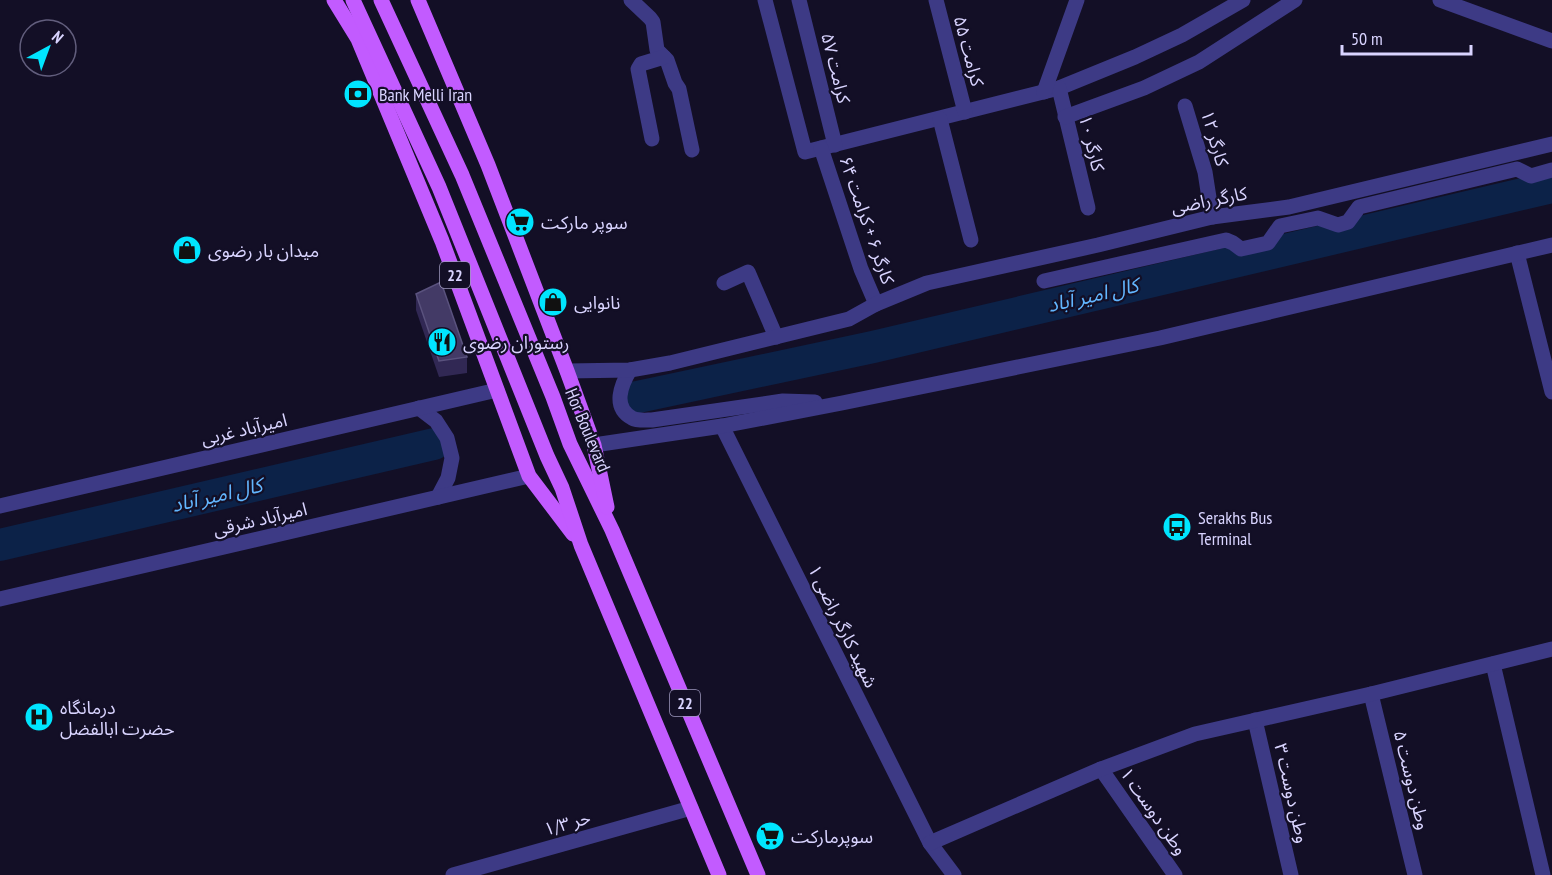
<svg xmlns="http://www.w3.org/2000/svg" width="1552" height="875" font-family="'PT Sans Narrow','Noto Sans Arabic',sans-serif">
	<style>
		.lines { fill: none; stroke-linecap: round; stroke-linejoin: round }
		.river { stroke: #0c2248; stroke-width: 32 }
		.minor { stroke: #3d3a85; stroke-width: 15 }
		.major { stroke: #c25bff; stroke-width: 15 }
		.wall { fill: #312854 }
		.building { fill: #433a66; stroke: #5a527e; stroke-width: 1.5 }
		.labels { text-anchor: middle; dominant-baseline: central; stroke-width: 4.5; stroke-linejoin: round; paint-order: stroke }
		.shield { fill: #130f26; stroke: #9e99be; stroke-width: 1.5 }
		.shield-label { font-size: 16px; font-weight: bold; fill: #d9d4ff }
		.street-label { font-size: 18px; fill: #d9d4ff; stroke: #130f26 }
		.poi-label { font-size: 18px; fill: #d9d4ff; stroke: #130f26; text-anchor: start }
		.water-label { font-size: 20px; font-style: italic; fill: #62b6ff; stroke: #130f26 }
	</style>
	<rect width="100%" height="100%" fill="#130f26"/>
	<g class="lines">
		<g class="river">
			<polyline points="633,398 873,347 1552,187"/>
			<polyline points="0,545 434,444"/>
		</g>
		<g class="minor">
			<polyline points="631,0 650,18 653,22 657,50 667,60 675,83 679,89 692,150"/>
			<polyline points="765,0 805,152 1059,88 1135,57 1182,35 1243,0"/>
			<polyline points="799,0 835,145"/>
			<polyline points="936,0 965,112"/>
			<polyline points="1440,0 1552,41"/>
			<polyline points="1059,88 1088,208"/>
			<polyline points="1044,92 1077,0"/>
			<polyline points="1185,106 1205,172 1212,217"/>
			<polyline points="1065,117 1144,88 1199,62 1295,0"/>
			<polyline points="940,119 971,240"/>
			<polyline points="652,139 638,69 641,64 664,57"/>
			<polyline points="821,148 861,269 876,304"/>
			<polyline points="1517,253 1552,392"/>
			<polyline points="1044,281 1226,240 1233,243 1241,249 1268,243 1280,226 1318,218 1338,225 1348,222 1359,207 1517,169 1531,176 1552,170"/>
			<polyline points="724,283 748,272 776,337"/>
			<path d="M 630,370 C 621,385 612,407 632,418 C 637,421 646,420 652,420 L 783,401 L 815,402"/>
			<polyline points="567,371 630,370 670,363 849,319 876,304 927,283 1098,245 1212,217 1289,207 1552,144"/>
			<polyline points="419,408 436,421 447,438 452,458 448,478 438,497"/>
			<polyline points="722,426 930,843 954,875"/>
			<polyline points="594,445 722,426 842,403 1160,338 1552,245"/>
			<polyline points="0,506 497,390"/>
			<polyline points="0,599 529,476"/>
			<polyline points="1493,664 1543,875"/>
			<polyline points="1371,694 1415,875"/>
			<polyline points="1255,720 1291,875"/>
			<polyline points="1101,769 1175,875"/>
			<polyline points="930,843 1101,769 1195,734 1371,694 1552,649"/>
			<polyline points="453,875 691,808"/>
		</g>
		<g class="major">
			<polyline points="334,0 358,39 442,241 529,476 573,534"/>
			<polyline points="353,0 439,187 547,456 562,488 581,545 719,875"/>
			<polyline points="381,0 462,175 553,397 570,444 612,530 758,875"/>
			<polyline points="418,0 488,165 567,371 594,445 607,507"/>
		</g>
	</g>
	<polygon class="wall" points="416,294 467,357 467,373 439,377 416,310"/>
	<polygon class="building" points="441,282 467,357 439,361 416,294"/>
	<defs>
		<g id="bank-disc" transform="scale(1.5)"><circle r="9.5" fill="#00e5ff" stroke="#130f26"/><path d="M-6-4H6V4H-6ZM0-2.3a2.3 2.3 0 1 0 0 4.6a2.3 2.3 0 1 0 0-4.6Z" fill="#111"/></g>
		<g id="supermarket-disc" transform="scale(1.5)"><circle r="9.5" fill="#00e5ff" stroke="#130f26"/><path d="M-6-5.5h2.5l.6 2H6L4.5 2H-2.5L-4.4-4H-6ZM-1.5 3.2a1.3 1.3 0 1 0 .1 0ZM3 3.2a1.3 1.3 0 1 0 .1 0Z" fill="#111"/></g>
		<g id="shop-disc" transform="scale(1.5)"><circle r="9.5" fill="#00e5ff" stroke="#130f26"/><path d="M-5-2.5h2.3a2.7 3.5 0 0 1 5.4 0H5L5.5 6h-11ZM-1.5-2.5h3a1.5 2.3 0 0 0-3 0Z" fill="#111"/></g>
		<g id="restaurant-disc" transform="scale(1.5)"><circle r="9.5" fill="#00e5ff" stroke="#130f26"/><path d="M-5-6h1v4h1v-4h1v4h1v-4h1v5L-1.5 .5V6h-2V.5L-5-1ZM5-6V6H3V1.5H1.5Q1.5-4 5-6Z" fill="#111"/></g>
		<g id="bus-disc" transform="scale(1.5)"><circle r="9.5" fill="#00e5ff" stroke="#130f26"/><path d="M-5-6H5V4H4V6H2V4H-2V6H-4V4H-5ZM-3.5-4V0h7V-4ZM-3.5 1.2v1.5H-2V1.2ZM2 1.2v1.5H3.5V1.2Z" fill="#111"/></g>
		<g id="hospital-disc" transform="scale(1.5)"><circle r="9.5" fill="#00e5ff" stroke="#130f26"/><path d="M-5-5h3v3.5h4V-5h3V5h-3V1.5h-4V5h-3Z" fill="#111"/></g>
	</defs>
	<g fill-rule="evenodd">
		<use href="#bank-disc" x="358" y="94"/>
		<use href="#supermarket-disc" x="520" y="222"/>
		<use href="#shop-disc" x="187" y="250"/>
		<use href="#shop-disc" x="553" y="302"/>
		<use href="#restaurant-disc" x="442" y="342"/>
		<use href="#bus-disc" x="1177" y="527"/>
		<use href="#hospital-disc" x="39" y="717"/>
		<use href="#supermarket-disc" x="770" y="836"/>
	</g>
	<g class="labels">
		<g class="shield">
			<rect x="440" y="262" width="30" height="26" rx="4.5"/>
			<rect x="670" y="690" width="30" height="26" rx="4.5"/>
		</g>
		<g class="shield-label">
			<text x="455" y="275">22</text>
			<text x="685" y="703">22</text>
		</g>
		<g class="street-label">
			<text transform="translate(969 51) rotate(75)">کرامت ۵۵</text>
			<text transform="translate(836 68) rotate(76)">کرامت ۵۷</text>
			<text transform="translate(1215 138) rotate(74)">کارگر ۱۲</text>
			<text transform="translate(1092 143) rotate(76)">کارگر ۱۰</text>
			<text transform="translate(1209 200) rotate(-11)">کارگر راضی</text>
			<text transform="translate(867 220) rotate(71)">کارگر ۶ + کرامت ۶۴</text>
			<text transform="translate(244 429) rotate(-13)">امیرآباد غربی</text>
			<text transform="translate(588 430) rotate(67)">Hor Boulevard</text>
			<text transform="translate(260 519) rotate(-13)">امیرآباد شرقی</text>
			<text transform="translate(843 626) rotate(64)">شهید کارگر راضی ۱</text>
			<text transform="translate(1412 780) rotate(76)">وطن دوست ۵</text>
			<text transform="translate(1292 793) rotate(77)">وطن دوست ۳</text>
			<text transform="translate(1154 811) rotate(55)">وطن دوست ۱</text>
			<text transform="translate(567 823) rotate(-16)">حر ۱/۳</text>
		</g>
		<g class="poi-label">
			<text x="379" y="94">Bank Melli Iran</text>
			<text x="541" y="222">سوپر مارکت</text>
			<text x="208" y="250">میدان بار رضوی</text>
			<text x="574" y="302">نانوایی</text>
			<text x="463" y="342">رستوران رضوی</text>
			<text x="1198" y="517">Serakhs Bus<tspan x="1198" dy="21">Terminal</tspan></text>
			<text x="60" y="707">درمانگاه<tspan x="60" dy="21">حضرت ابالفضل</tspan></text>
			<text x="791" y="836">سوپرمارکت</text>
		</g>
		<g class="water-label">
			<text transform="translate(1093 295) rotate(-13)">کال امیر آباد</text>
			<text transform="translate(217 495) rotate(-13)">کال امیر آباد</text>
		</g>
	</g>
	<g transform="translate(48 48) rotate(41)"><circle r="28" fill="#130f26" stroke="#625e7d" stroke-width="1.5"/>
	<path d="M0-4.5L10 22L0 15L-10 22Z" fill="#00e5ff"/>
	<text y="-9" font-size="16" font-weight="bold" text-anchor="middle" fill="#d9d4ff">N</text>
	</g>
	<path d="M1342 45v9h129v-9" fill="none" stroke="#d9d4ff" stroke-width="3"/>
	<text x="1351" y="45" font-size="18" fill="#d9d4ff" stroke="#130f26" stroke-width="4.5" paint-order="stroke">50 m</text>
</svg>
